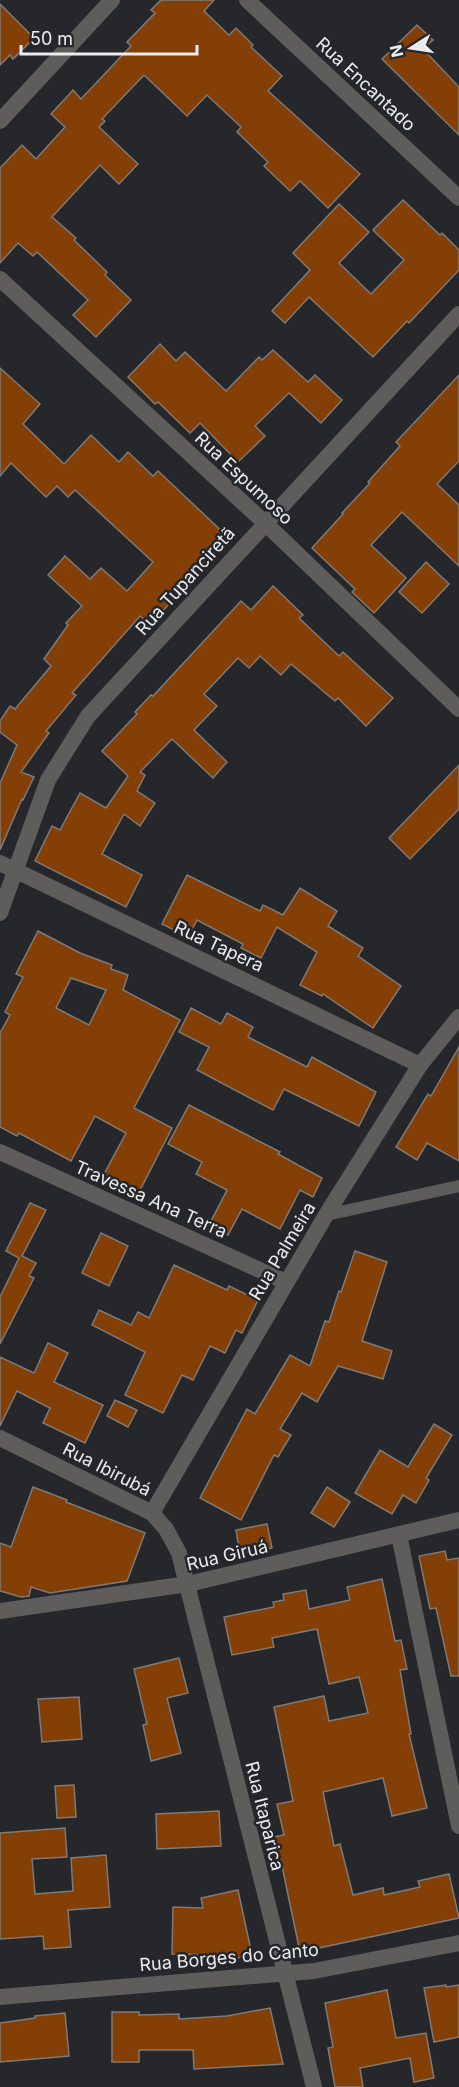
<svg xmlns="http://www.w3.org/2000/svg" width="459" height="2087" font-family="Inter,sans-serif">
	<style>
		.building { fill: #843f07; stroke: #7f7a76; stroke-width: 1.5; fill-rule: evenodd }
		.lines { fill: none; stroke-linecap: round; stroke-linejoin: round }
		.service { stroke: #5f5c5c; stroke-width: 12 }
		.minor { stroke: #5f5c5c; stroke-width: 16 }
		.tertiary { stroke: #5f5c5c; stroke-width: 16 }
		.labels { text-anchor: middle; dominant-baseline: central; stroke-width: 5; stroke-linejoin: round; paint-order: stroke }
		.street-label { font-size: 18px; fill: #eaecef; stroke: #25272b }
	</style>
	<rect width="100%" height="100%" fill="#25272b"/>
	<g class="building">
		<polygon points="161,0 214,0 204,11 229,35 236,28 253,45 251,47 282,76 268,91 360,174 328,208 300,181 290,191 264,166 268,162 237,132 241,127 207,95 187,116 144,75 102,119 105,121 99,127 138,164 119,184 100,165 52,217 76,238 74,240 107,272 105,275 131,300 96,337 73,315 88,300 37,252 33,256 18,243 0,263 0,168 22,145 36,159 65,127 51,114 73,90 81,99 131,46 127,42 155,13 151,10"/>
		<polygon points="0,4 34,38 13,59 10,55 0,65"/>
		<polygon points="417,25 433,40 423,49 459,87 459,135 382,59"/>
		<polygon points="403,200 440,235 442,233 459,250 459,270 409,323 407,321 373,357 309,297 285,323 272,311 310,270 293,253 339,204 369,232 339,263 371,294 404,260 373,230"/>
		<polygon points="160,344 176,361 185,352 226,391 259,357 262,360 273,350 308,382 315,375 342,400 321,423 289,393 255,426 265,436 238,462 200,423 190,433 158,402 155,404 128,377"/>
		<polygon points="0,368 40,404 23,424 64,464 91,435 119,462 128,452 153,476 158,471 229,538 150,625 140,616 72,693 76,695 46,731 49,733 21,772 34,777 23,800 22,799 0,850 0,783 17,745 0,732 0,721 10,706 15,709 51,666 44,659 68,625 66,623 82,606 48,575 65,556 90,579 101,568 127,591 153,562 75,490 68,497 57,486 46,497 11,463 0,476"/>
		<polygon points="459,375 459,461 437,484 459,505 459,566 402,512 371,545 406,578 374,613 352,592 355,589 312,548 343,514 342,513 370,483 368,482 400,446 396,442"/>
		<polygon points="426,562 449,584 422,613 399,592"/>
		<polygon points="273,586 303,615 299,618 339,656 343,652 393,698 366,726 338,698 335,701 291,664 281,675 260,656 249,668 238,658 204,694 217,706 194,730 227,762 213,778 172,739 140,772 145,775 137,791 155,803 140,826 124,814 102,854 142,875 126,907 35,861 52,826 60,830 80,793 106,808 128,776 102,751 137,714 135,712 151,695 153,696 241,601 251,610"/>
		<polygon points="459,765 459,809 410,859 389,838"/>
		<polygon points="187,875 260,911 263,905 283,915 300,888 337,911 328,926 363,948 358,956 401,986 373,1028 323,994 322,996 300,985 317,952 277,927 261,958 241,948 243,944 197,920 188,937 162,924"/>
		<path d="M 38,931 L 80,953 L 112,965 L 111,969 L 128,975 L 123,990 L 180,1020 L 134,1108 L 172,1128 L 137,1196 L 102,1178 L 126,1133 L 95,1116 L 71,1161 L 19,1133 L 17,1136 L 0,1127 L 0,1033 L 10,1015 L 5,1012 L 23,977 L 16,974 ZM 71,978 L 106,990 L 89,1025 L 56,1008 Z"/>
		<polygon points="191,1008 221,1024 227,1013 253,1027 248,1037 307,1067 312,1057 376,1092 359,1126 284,1089 273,1110 197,1070 209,1047 179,1032"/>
		<polygon points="459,1047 459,1161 427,1143 417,1160 396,1147 428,1094 431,1096"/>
		<polygon points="189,1105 280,1152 278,1154 322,1178 313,1197 300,1190 280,1229 242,1209 228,1235 209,1225 227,1190 196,1174 202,1162 168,1144"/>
		<polygon points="30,1203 46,1210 22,1256 36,1263 29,1276 34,1278 0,1344 0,1297 19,1258 6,1251"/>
		<polygon points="101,1233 128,1246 109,1286 82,1273"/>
		<polygon points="355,1251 387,1262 362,1341 392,1351 383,1379 338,1366 317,1402 302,1393 280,1429 291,1435 278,1457 274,1455 241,1520 200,1498 247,1409 255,1414 290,1355 310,1366 325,1321 329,1322 339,1291 341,1292"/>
		<polygon points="174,1265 227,1290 229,1286 258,1300 242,1333 236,1330 225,1353 210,1346 193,1380 182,1375 163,1413 125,1395 145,1352 92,1325 99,1310 131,1325 138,1312 149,1318"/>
		<polygon points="48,1343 68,1353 54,1382 103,1405 85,1443 43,1423 50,1408 17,1391 0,1426 0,1357 34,1373"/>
		<polygon points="115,1400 137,1410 128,1427 107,1416"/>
		<polygon points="434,1424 452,1435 426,1478 429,1480 416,1503 403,1495 392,1514 355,1493 380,1450 408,1467"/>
		<polygon points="33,1487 67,1500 66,1502 145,1533 127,1581 50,1593 31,1587 29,1596 21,1597 0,1591 0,1543 11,1547"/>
		<polygon points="327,1487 350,1502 334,1527 311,1513"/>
		<polygon points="267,1524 272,1548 240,1554 236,1530"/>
		<polygon points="445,1551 447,1560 459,1558 459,1676 451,1676 436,1608 430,1609 419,1556"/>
		<polygon points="382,1579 395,1641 401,1640 407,1669 400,1670 411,1734 409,1734 427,1808 392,1816 383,1778 323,1792 334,1846 340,1844 353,1895 383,1888 384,1895 420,1887 418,1881 449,1874 459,1918 300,1952 282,1866 279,1867 273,1837 284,1835 277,1804 293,1801 274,1707 324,1696 329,1721 368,1713 359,1677 329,1684 317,1629 272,1638 274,1647 232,1655 224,1617 274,1607 273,1602 284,1600 283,1594 306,1590 309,1609 350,1600 347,1587"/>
		<polygon points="179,1658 188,1693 167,1698 181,1753 151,1761 143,1725 147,1724 134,1669"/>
		<polygon points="79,1697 82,1739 42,1742 38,1699"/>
		<polygon points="74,1785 76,1817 57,1818 55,1786"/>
		<polygon points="219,1811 221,1846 157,1849 156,1814"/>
		<polygon points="65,1828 67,1857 32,1859 35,1894 73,1891 71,1858 106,1855 110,1907 68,1910 71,1947 44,1949 43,1936 0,1939 0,1833"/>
		<polygon points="238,1890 252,1955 214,1963 213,1955 172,1954 173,1907 203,1908 201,1898"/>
		<polygon points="446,1985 446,1987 459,1985 459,2037 434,2042 424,1988"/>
		<polygon points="387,1990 396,2038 426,2033 434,2078 414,2082 410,2058 360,2068 363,2087 335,2087 328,2048 333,2047 325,2003"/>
		<polygon points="270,2008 283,2064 194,2069 193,2050 139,2050 139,2062 112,2062 112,2012 139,2012 139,2015 179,2014 179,2019 227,2016"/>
		<polygon points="65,2013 69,2056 0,2062 0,2023 35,2018 35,2016"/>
	</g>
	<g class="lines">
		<polyline class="service" points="326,1215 459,1186"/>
		<g class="minor">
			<polyline points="247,0 459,198"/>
			<polyline points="0,121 112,0"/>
			<polyline points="0,279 265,523 459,709"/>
			<polyline points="0,863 420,1065"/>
			<polyline points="0,913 48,780 88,716 459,314"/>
			<polyline points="0,1152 286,1282"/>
			<polyline points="0,1438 152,1513 166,1529 179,1553 314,2087"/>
			<polyline points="152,1513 326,1215 420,1065 459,1017"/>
			<polyline points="399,1535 459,1826"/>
			<polyline points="0,1611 188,1584 459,1520"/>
		</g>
		<polyline class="tertiary" points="0,1997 314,1971 459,1943"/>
	</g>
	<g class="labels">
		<g class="street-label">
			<text transform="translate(366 84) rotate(43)">Rua Encantado</text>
			<text transform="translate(244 478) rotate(43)">Rua Espumoso</text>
			<text transform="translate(185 581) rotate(-48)">Rua Tupanciretã</text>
			<text transform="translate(219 946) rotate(25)">Rua Tapera</text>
			<text transform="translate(151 1199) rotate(24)">Travessa Ana Terra</text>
			<text transform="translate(282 1251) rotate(-59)">Rua Palmeira</text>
			<text transform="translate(107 1469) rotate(27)">Rua Ibirubá</text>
			<text transform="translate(227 1555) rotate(-13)">Rua Giruá</text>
			<text transform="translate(265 1816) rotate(76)">Rua Itaparica</text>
			<text transform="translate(229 1957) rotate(-5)">Rua Borges do Canto</text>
		</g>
	</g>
	<g transform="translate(411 48) rotate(258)" stroke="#25272b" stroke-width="4.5" paint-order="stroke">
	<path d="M0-4.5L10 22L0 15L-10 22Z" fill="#eaecef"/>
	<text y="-9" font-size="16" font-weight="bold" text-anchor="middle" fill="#eaecef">N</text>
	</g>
	<path d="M21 45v9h176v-9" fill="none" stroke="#eaecef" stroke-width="3"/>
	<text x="30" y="45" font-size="18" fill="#eaecef" stroke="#25272b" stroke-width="4.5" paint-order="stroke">50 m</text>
</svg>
